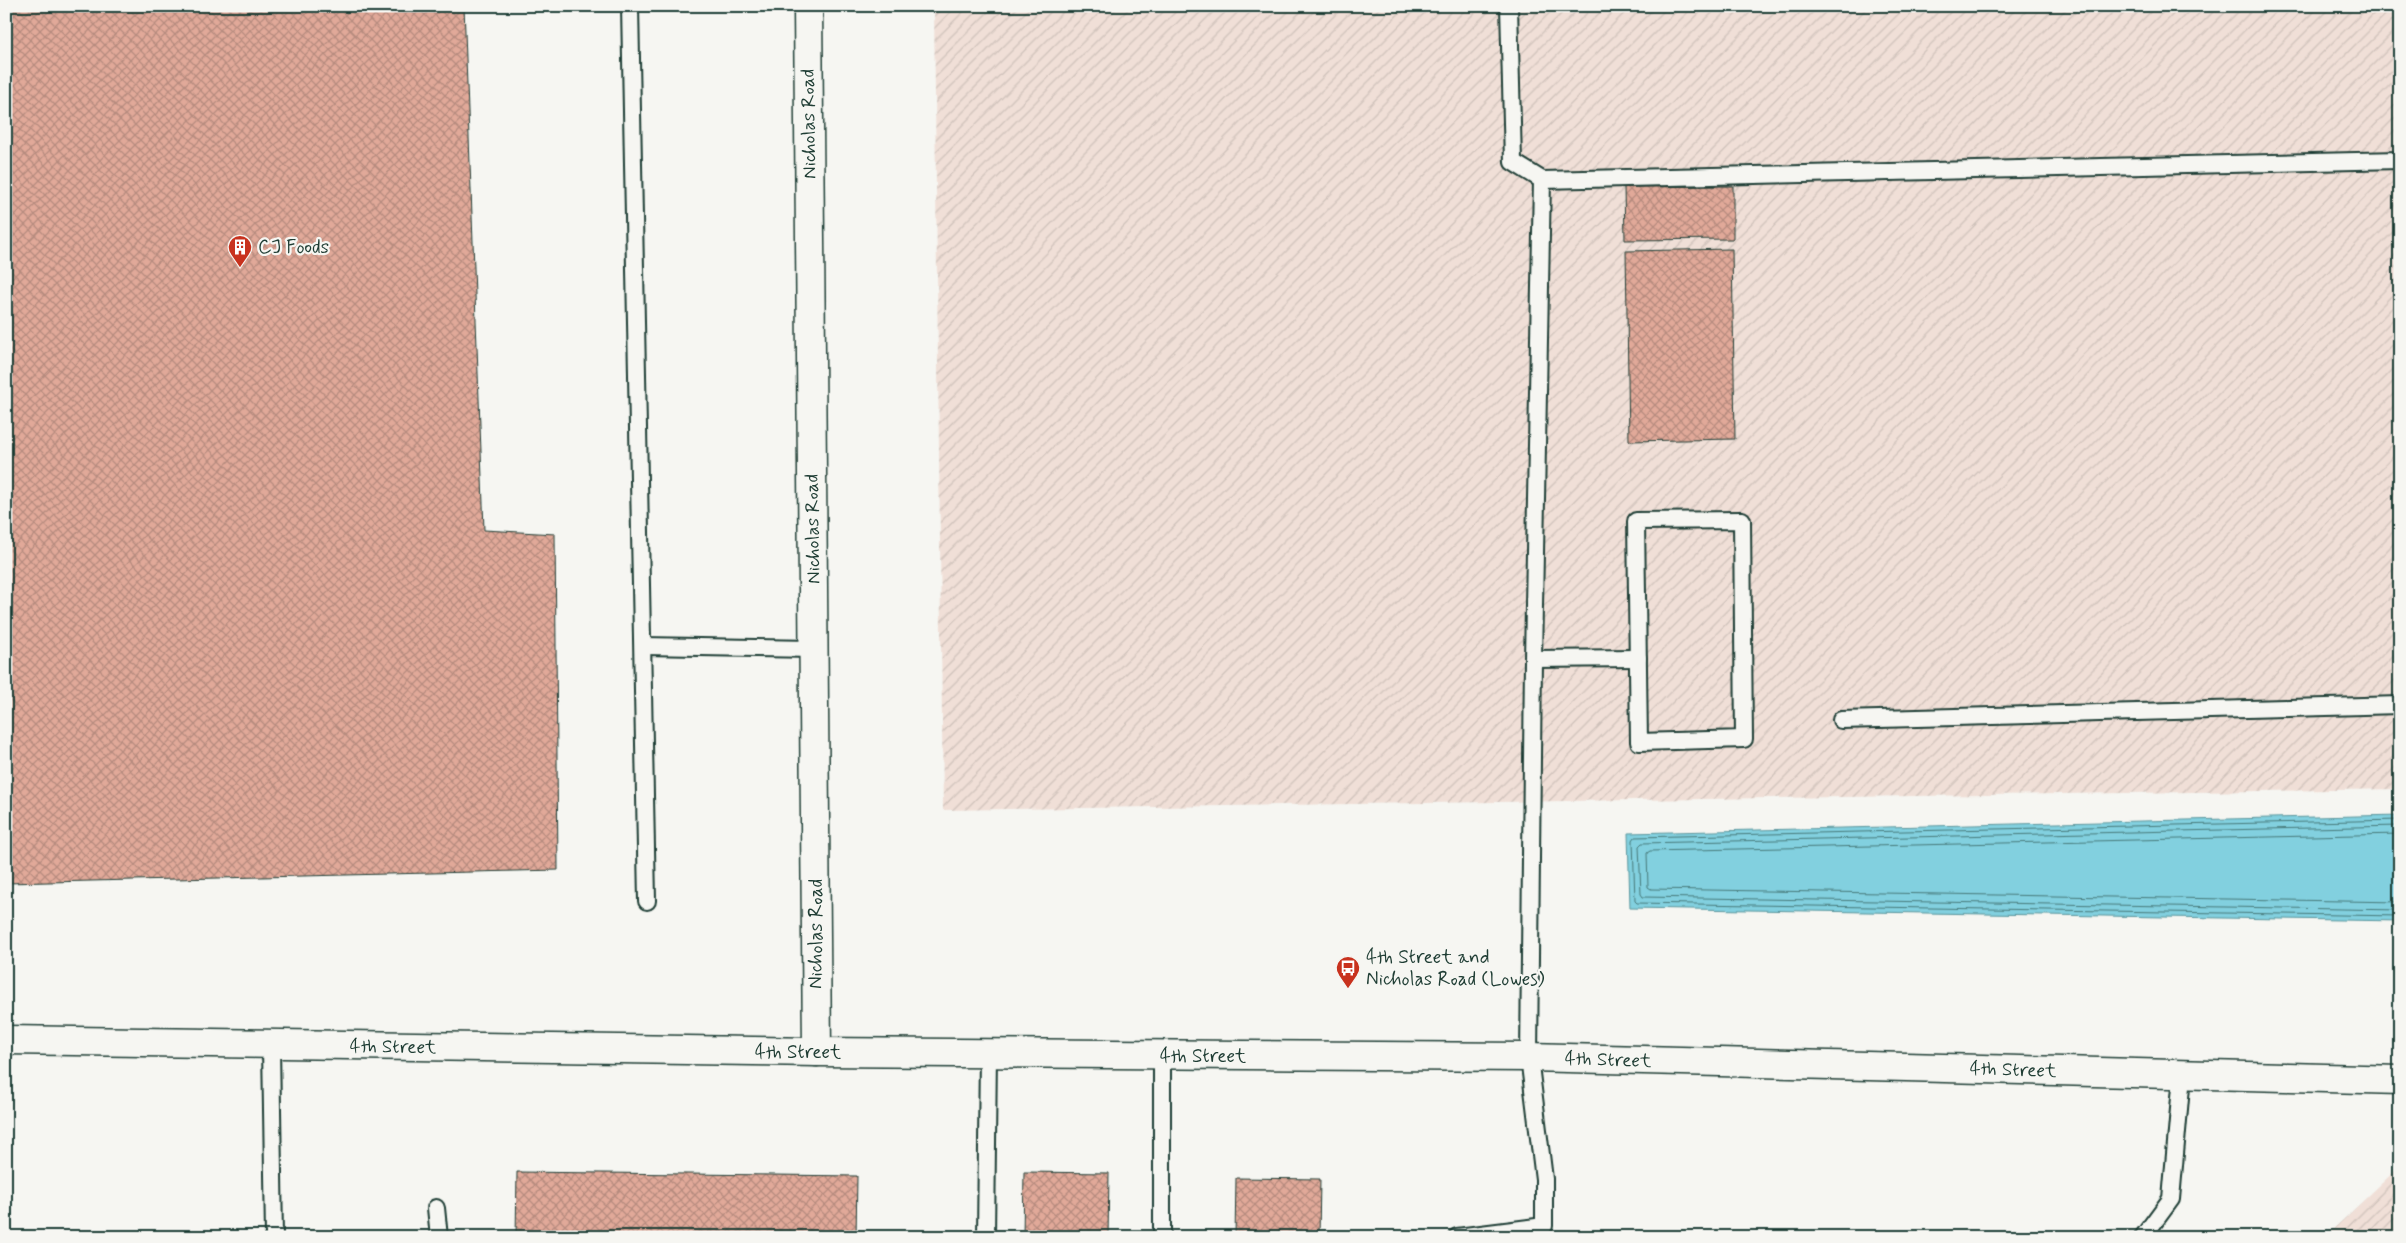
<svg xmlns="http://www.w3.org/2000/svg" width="2406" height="1243" font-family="Mynerve,sans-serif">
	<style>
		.industrial { fill: url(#industrial-furrows) }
		.water { fill: #82d0df; stroke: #5a959b }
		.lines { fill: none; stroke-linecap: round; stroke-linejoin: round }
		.shore { stroke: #477878; stroke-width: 1 }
		.building { fill: url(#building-cross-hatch); stroke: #1f3d34 }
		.service-casing { stroke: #1f3d34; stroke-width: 20 }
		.minor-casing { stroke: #1f3d34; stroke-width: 31 }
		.tertiary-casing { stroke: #1f3d34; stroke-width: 31 }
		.service { stroke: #f6f6f2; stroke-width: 16 }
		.minor { stroke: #f6f6f2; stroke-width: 28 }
		.tertiary { stroke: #f6f6f2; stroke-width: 28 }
		.labels { text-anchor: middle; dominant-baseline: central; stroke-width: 4.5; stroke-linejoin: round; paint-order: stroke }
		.street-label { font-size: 19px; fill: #1f3d34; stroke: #f6f6f2 }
		.poi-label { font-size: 19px; fill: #1f3d34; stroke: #f6f6f2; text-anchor: start }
	</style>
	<defs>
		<pattern id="industrial-furrows" width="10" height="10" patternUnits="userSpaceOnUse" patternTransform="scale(1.25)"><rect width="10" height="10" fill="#f0dfd7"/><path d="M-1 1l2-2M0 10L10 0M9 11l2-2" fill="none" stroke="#cdc0b9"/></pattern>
		<pattern id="building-cross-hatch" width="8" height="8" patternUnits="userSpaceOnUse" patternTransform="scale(1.25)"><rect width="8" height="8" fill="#e1a999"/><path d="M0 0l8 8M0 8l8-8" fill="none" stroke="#b68b7e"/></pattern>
	</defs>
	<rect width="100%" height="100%" fill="#f6f6f2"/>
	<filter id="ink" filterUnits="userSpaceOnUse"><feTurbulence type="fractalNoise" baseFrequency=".02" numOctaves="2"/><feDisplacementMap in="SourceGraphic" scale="10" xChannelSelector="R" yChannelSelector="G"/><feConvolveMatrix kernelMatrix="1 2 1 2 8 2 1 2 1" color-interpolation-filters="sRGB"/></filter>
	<g filter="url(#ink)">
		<g class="industrial">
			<polygon points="934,6 2400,6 2400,789 943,810"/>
			<polygon points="2400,1166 2400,1237 2325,1237"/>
		</g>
		<polygon class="water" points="2400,815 2400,921 1630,908 1628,833"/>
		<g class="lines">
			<g class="shore">
				<polyline points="2400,820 1635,837 1633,840 1635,901 1637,903 2400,916"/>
				<polyline points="2400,826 1642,843 1639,846 1641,894 1643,897 2400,910"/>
				<polyline points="2400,834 1650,851 1647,853 1648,887 1651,889 2400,902"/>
			</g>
		</g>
		<g class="building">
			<polygon points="6,6 464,6 484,530 555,534 558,870 6,883"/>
			<polygon points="1733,186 1733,239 1625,240 1624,187"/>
			<polygon points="1732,249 1735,439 1629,441 1626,251"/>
			<polygon points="517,1172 857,1176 856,1237 516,1237"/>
			<polygon points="1024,1172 1109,1173 1108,1237 1023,1237"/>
			<polygon points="1236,1178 1320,1179 1319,1237 1235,1237"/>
		</g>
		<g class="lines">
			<g class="service-casing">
				<g id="service">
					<polyline points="630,6 647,901"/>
					<polyline points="1509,6 1513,162 1542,180 2400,160"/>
					<polygon points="1742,520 1744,739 1639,742 1636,521"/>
					<polyline points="643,646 814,649"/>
					<polyline points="1533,659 1638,658"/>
					<polyline points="1841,720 2400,705"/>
					<polyline points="271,1046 274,1237"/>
					<polyline points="436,1208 439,1237"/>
					<polyline points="986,1237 988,1052"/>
					<polyline points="1162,1237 1162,1056"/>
					<polyline points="1457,1237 1544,1226 1544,1179 1529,1057 1533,659 1542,180"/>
					<polyline points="2143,1237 2171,1199 2182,1075"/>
				</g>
			</g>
			<g class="minor-casing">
				<polyline id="minor" points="808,6 817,1052"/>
			</g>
			<g class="tertiary-casing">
				<polyline id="tertiary" points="6,1040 817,1052 1529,1057 2400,1080"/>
			</g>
			<use href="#service" class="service"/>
			<use href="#minor" class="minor"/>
			<use href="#tertiary" class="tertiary"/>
		</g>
	</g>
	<defs>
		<g id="building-pin" transform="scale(1.25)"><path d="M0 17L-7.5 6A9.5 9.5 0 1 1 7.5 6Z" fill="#c8321e" stroke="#f6f6f2"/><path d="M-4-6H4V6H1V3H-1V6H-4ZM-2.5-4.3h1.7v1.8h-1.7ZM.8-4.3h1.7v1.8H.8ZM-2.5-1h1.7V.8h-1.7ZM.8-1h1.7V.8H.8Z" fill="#fff"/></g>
		<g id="bus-pin" transform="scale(1.25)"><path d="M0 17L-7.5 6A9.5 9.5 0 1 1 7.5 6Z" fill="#c8321e" stroke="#f6f6f2"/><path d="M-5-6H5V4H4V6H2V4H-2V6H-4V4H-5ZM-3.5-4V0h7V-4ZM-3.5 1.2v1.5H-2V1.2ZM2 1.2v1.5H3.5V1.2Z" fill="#fff"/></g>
	</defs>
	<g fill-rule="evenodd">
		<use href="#building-pin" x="240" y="247"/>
		<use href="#bus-pin" x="1348" y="968"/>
	</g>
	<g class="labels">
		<g class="street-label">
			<text transform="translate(809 124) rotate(-91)">Nicholas Road</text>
			<text transform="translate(813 529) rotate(-91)">Nicholas Road</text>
			<text transform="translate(816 934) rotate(-90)">Nicholas Road</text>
			<text transform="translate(393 1047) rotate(1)">4th Street</text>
			<text x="798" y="1052">4th Street</text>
			<text x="1203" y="1056">4th Street</text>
			<text transform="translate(1608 1060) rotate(2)">4th Street</text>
			<text transform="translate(2013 1070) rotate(2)">4th Street</text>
		</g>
		<g class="poi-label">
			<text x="258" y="247">CJ Foods</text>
			<text x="1366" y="957">4th Street and<tspan x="1366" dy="22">Nicholas Road (Lowes)</tspan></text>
		</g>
	</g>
	<rect width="2406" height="1243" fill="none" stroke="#f6f6f2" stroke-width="25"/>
	<rect x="12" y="12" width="2381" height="1218" fill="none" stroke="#1f3d34" stroke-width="2" filter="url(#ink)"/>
</svg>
